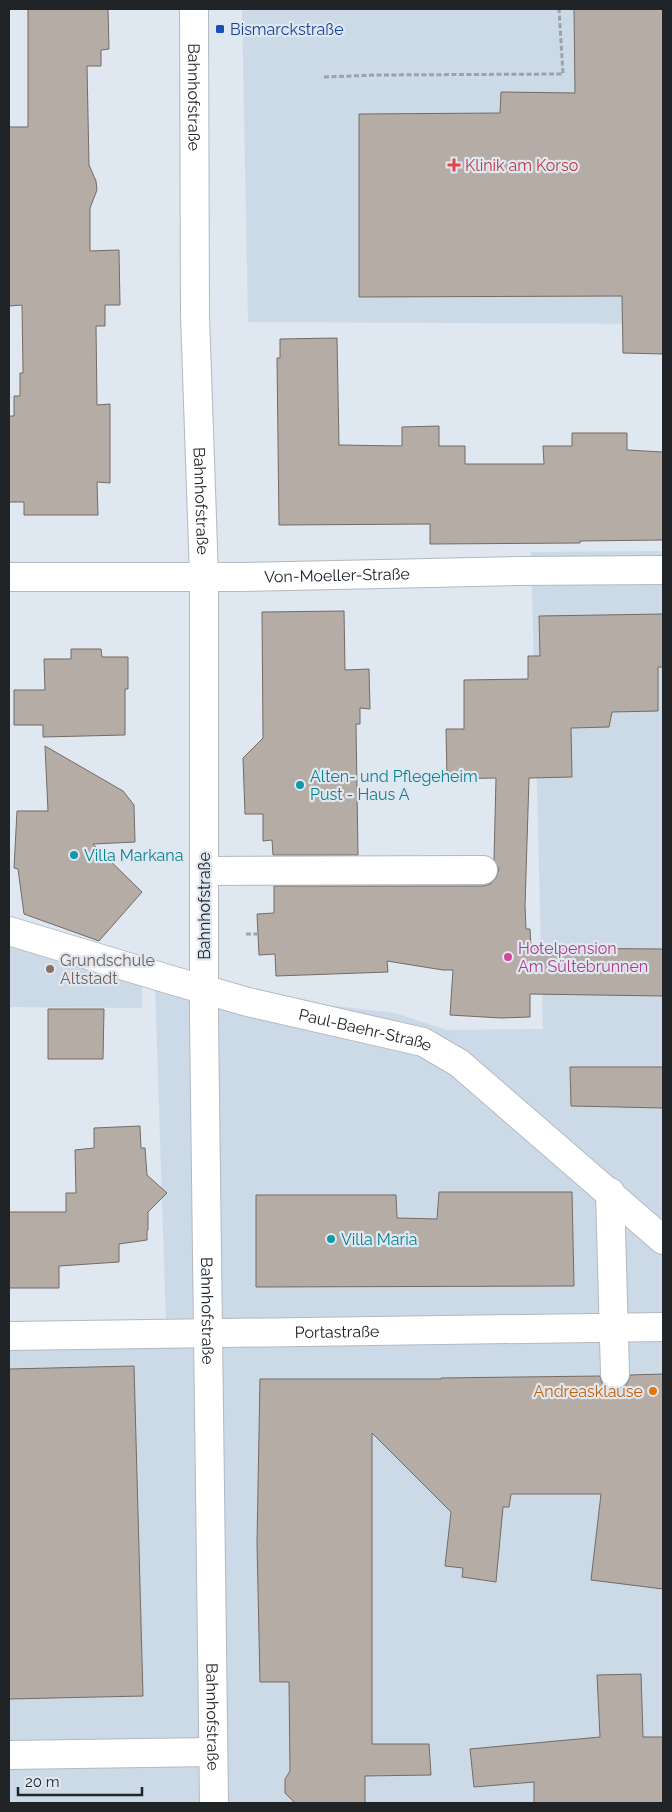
<svg xmlns="http://www.w3.org/2000/svg" width="672" height="1812" font-family="Raleway,sans-serif">
	<style>
		.built { fill: #ccdae7 }
		.building { fill: #b5aca5; stroke: #736b65 }
		.lines { fill: none; stroke-linecap: round; stroke-linejoin: round }
		.minor-casing { stroke: #b1b9c1; stroke-width: 30 }
		.path { stroke: #9ba1a8; stroke-width: 3; stroke-dasharray: 5 2.5; stroke-linecap: butt }
		.minor { stroke: #fff; stroke-width: 28 }
		.transit-dot { fill: #1a4fb4; stroke: #dfe7f0; stroke-width: 2 }
		.health-dot { fill: #e0444e; stroke: #dfe7f0; stroke-width: 2 }
		.culture-dot { fill: #0f9aa8; stroke: #dfe7f0; stroke-width: 2 }
		.hotel-dot { fill: #d1479c; stroke: #dfe7f0; stroke-width: 2 }
		.education-dot { fill: #8d6e63; stroke: #dfe7f0; stroke-width: 2 }
		.food-dot { fill: #e8710a; stroke: #dfe7f0; stroke-width: 2 }
		.labels { text-anchor: middle; dominant-baseline: central; stroke-width: 4.5; stroke-linejoin: round; paint-order: stroke }
		.transit-label { font-size: 16px; fill: #164399; stroke: #dfe7f0; text-anchor: start }
		.street-label { font-size: 16px; fill: #212427; stroke: #dfe7f0 }
		.health-label { font-size: 16px; fill: #be3a42; stroke: #dfe7f0; text-anchor: start }
		.culture-label { font-size: 16px; fill: #0d838f; stroke: #dfe7f0; text-anchor: start }
		.hotel-label { font-size: 16px; fill: #b23c85; stroke: #dfe7f0; text-anchor: start }
		.education-label { font-size: 16px; fill: #785e54; stroke: #dfe7f0; text-anchor: start }
		.food-label { font-size: 16px; fill: #c56008; stroke: #dfe7f0; text-anchor: end }
	</style>
	<rect width="100%" height="100%" fill="#dfe7f0"/>
	<g class="built">
		<polygon points="242,9 663,9 663,324 248,322"/>
		<polygon points="663,551 663,1803 9,1803 9,1326 166,1322 155,985 395,1013 447,1030 543,1029 531,552"/>
		<polygon points="9,935 142,986 142,1008 9,1007"/>
	</g>
	<g class="building">
		<polygon points="28,9 108,9 109,49 101,50 101,66 87,66 89,165 96,181 97,190 90,208 90,251 119,250 120,305 105,305 105,326 96,326 97,405 110,404 110,483 97,482 98,515 24,515 24,502 9,502 9,416 14,416 14,396 20,396 20,373 23,373 22,305 9,306 9,127 28,127"/>
		<polygon points="574,9 663,9 663,354 623,353 622,296 359,297 359,114 500,113 501,92 575,93"/>
		<polygon points="337,338 339,445 402,446 402,427 439,426 439,446 465,446 465,464 544,464 543,446 572,446 572,433 627,433 627,450 663,452 663,540 580,541 580,543 430,544 430,524 279,525 277,358 280,358 280,339"/>
		<polygon points="344,611 345,670 369,669 370,709 360,708 360,724 356,724 358,855 273,855 272,840 263,841 263,814 245,814 243,758 263,738 262,612"/>
		<polygon points="663,614 663,667 658,667 658,711 612,712 609,727 571,728 572,777 529,778 525,906 526,929 530,929 531,948 663,949 663,996 530,994 530,1017 501,1018 450,1015 453,970 443,970 387,961 388,972 276,976 275,954 259,955 257,914 274,913 274,886 483,886 490,884 496,878 499,869 494,860 496,778 447,779 446,729 464,729 464,680 528,679 528,656 540,656 539,616"/>
		<polygon points="71,649 101,649 102,657 128,657 128,689 125,689 125,735 43,737 43,725 14,725 14,690 45,690 44,659 71,659"/>
		<polygon points="45,746 123,791 134,805 135,842 93,844 142,892 99,941 24,914 18,869 14,868 17,811 48,811"/>
		<polygon points="48,1009 104,1009 103,1059 48,1059"/>
		<polygon points="570,1067 663,1067 663,1108 571,1106"/>
		<polygon points="140,1126 141,1148 145,1148 147,1175 167,1193 148,1212 148,1230 147,1231 147,1240 119,1244 119,1262 59,1266 59,1288 9,1288 9,1212 66,1212 66,1193 76,1193 75,1150 94,1148 94,1128"/>
		<polygon points="439,1192 572,1192 574,1286 256,1287 256,1195 396,1195 397,1218 437,1219"/>
		<polygon points="134,1366 143,1696 9,1699 9,1369"/>
		<polygon points="663,1374 663,1589 591,1580 601,1494 511,1494 509,1507 503,1507 496,1582 462,1577 463,1568 445,1566 451,1512 372,1433 372,1744 429,1744 431,1775 365,1776 365,1803 295,1803 285,1793 285,1779 290,1771 289,1682 260,1682 257,1543 260,1379 441,1379 441,1378 600,1376 602,1383 607,1387 615,1390 624,1387 628,1382 630,1375"/>
		<polygon points="641,1674 643,1737 663,1737 663,1803 534,1803 534,1782 474,1787 470,1749 600,1737 597,1675"/>
	</g>
	<g class="lines">
		<g class="minor-casing">
			<g id="minor">
				<path id="s1" d="M 194,9 L 195,315 L 204,577 L 204,1019 L 214,1803"/>
				<path id="s2" d="M 9,577 L 241,577 L 517,571 L 663,570"/>
				<polyline points="204,871 483,870"/>
				<path id="s3" d="M 9,931 L 171,980 L 248,1002 L 423,1042 L 459,1063 L 663,1240"/>
				<polyline points="610,1192 615,1374"/>
				<path id="s4" d="M 9,1336 L 663,1327"/>
				<polyline points="9,1755 213,1752"/>
			</g>
		</g>
		<g class="path">
			<polyline points="324,77 377,75 563,74 559,9"/>
			<polyline points="246,934 257,934"/>
		</g>
		<use href="#minor" class="minor"/>
	</g>
	<rect class="transit-dot" x="215" y="24" width="10" height="10" rx="2.5"/>
	<path class="health-dot" d="M451.5 157.5h5v5h5v5h-5v5h-5v-5h-5v-5h5z"/>
	<g class="culture-dot">
		<circle cx="300" cy="785" r="5"/>
		<circle cx="74" cy="855" r="5"/>
		<circle cx="331" cy="1239" r="5"/>
	</g>
	<circle class="hotel-dot" cx="508" cy="957" r="5"/>
	<circle class="education-dot" cx="50" cy="969" r="5"/>
	<circle class="food-dot" cx="653" cy="1391" r="5"/>
	<g class="labels">
		<g class="transit-label">
			<text x="230" y="29">Bismarckstraße</text>
		</g>
		<g class="street-label">
			<text stroke="none"><textPath href="#s1" startOffset="88">Bahnhofstraße</textPath></text>
			<text stroke="none"><textPath href="#s1" startOffset="492">Bahnhofstraße</textPath></text>
			<text stroke="none"><textPath href="#s2" startOffset="328">Von-Moeller-Straße</textPath></text>
			<text transform="translate(204 906) rotate(-90)">Bahnhofstraße</text>
			<text stroke="none"><textPath href="#s3" startOffset="370">Paul-Baehr-Straße</textPath></text>
			<text stroke="none"><textPath href="#s1" startOffset="1302">Bahnhofstraße</textPath></text>
			<text stroke="none"><textPath href="#s4" startOffset="328">Portastraße</textPath></text>
			<text stroke="none"><textPath href="#s1" startOffset="1708">Bahnhofstraße</textPath></text>
		</g>
		<g class="health-label">
			<text x="465" y="165">Klinik am Korso</text>
		</g>
		<g class="culture-label">
			<text x="310" y="776">Alten- und Pflegeheim<tspan x="310" dy="18">Pust - Haus A</tspan></text>
			<text x="84" y="855">Villa Markana</text>
			<text x="341" y="1239">Villa Maria</text>
		</g>
		<g class="hotel-label">
			<text x="518" y="948">Hotelpension<tspan x="518" dy="18">Am Sültebrunnen</tspan></text>
		</g>
		<g class="education-label">
			<text x="60" y="960">Grundschule<tspan x="60" dy="18">Altstadt</tspan></text>
		</g>
		<g class="food-label">
			<text x="643" y="1391">Andreasklause</text>
		</g>
	</g>
	<rect width="672" height="1812" fill="none" stroke="#212427" stroke-width="20"/>
	<path d="M18 1787v8h124v-8" fill="none" stroke="#212427" stroke-width="2.5"/>
	<text x="25" y="1787" font-size="15" fill="#212427" stroke="#dfe7f0" stroke-width="4" paint-order="stroke">20 m</text>
</svg>
